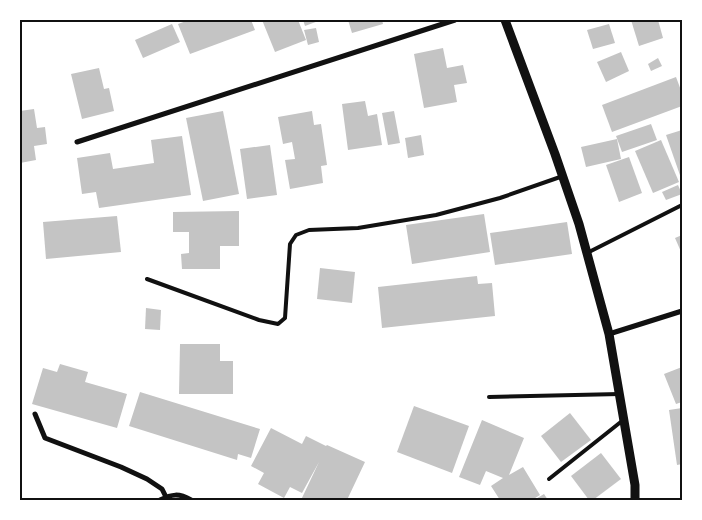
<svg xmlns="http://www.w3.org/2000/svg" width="702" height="520" font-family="Lato,sans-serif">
<rect width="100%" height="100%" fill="#fff"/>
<g fill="#c4c4c4">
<path d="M189,20H251L255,30L190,54L178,24Z"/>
<path d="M262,20H298L306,40L275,52Z"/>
<path d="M303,20H321L305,26Z"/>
<path d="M348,20H382L383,24L352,33Z"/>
<path d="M631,20H658L663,38L639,46Z"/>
<path d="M172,24L180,42L143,58L135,40Z"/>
<path d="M609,24L615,43L593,49L587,30Z"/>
<path d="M316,28L319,42L308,45L304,30Z"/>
<path d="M443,48L447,68L463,65L467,83L454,85L457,102L424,108L414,54Z"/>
<path d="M621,52L629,71L606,82L597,62Z"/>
<path d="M658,58L662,66L651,71L648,64Z"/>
<path d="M99,68L104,89L109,88L114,111L82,119L71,74Z"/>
<path d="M676,77L682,93V106L612,132L602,105Z"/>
<path d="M365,101L368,116L377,114L382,145L348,150L342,104Z"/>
<path d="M34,109L37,128L45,127L47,144L34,146L36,160L20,163V111Z"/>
<path d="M223,111L239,194L203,201L186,118Z"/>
<path d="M312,111L314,125L321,124L327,165L321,166L323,183L290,189L285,160L295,159L292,142L283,144L278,117Z"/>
<path d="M394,111L400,143L388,145L382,113Z"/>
<path d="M651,124L657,140L622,152L616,136Z"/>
<path d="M682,130V181L666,135Z"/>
<path d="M421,135L424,155L408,158L405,138Z"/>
<path d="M182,136L191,195L99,208L96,192L82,194L77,158L110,153L113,169L154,163L151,140Z"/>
<path d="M617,139L621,159L586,167L581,147Z"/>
<path d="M661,140L679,182L653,193L635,151Z"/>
<path d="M270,145L277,195L247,199L240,149Z"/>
<path d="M629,157L642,193L619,202L606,165Z"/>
<path d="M678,185L682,194L666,200L662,192Z"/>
<path d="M239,211V246H220V269H182L181,254L189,253V232H173V212Z"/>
<path d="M484,214L490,252L412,264L406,225Z"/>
<path d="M117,216L121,252L46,259L43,222Z"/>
<path d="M567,222L572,254L495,265L490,233Z"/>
<path d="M682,235V254L675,238Z"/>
<path d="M320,268L355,272L352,303L317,299Z"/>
<path d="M477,276L478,284L492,283L495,316L382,328L378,287Z"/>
<path d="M146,308L161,310L160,330L145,329Z"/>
<path d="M180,344H220V361H233V394H179Z"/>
<path d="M60,364L88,372L85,382L127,394L117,428L32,404L43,368L57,372Z"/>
<path d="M682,367V402L676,404L664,374Z"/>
<path d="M140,392L260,429L251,458L238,454L237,460L129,426Z"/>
<path d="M414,406L469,426L452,473L397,452Z"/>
<path d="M682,408V464L677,465L669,410Z"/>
<path d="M570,413L591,440L561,462L541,436Z"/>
<path d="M482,420L524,438L509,475L523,467L540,495L532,500H500L491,486L503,478L486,471L480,485L459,477Z"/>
<path d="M271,428L302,444L306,436L326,446L327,445L365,462L347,500H301L319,462L302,493L290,487L284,498L258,484L264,473L251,466Z"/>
<path d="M601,453L621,479L593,500H589L571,476Z"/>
<path d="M544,494L548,500H534Z"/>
</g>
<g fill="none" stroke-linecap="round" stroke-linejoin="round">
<g stroke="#111" stroke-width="4">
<path d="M587,253L682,205"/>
<path d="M147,279L259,320L278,324L285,318L290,244L296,235L309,230L358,228L436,215L500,198L563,176"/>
<path d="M489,397L620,394"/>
<path d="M549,479L622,421"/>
</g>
<g stroke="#111" stroke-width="5">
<path d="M77,142L455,20"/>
<path d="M609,334L682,311"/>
<path d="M35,414L45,438L121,467L147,479L162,489L166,497"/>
<path d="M160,500C172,494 179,493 191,500"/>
</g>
<path stroke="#111" stroke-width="9" d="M505,20L555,154L579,224L609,334L635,485V500"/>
</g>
<rect width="702" height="520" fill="none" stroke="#ffffff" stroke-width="42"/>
<rect x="21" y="21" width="660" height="478" fill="none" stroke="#111" stroke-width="2"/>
</svg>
